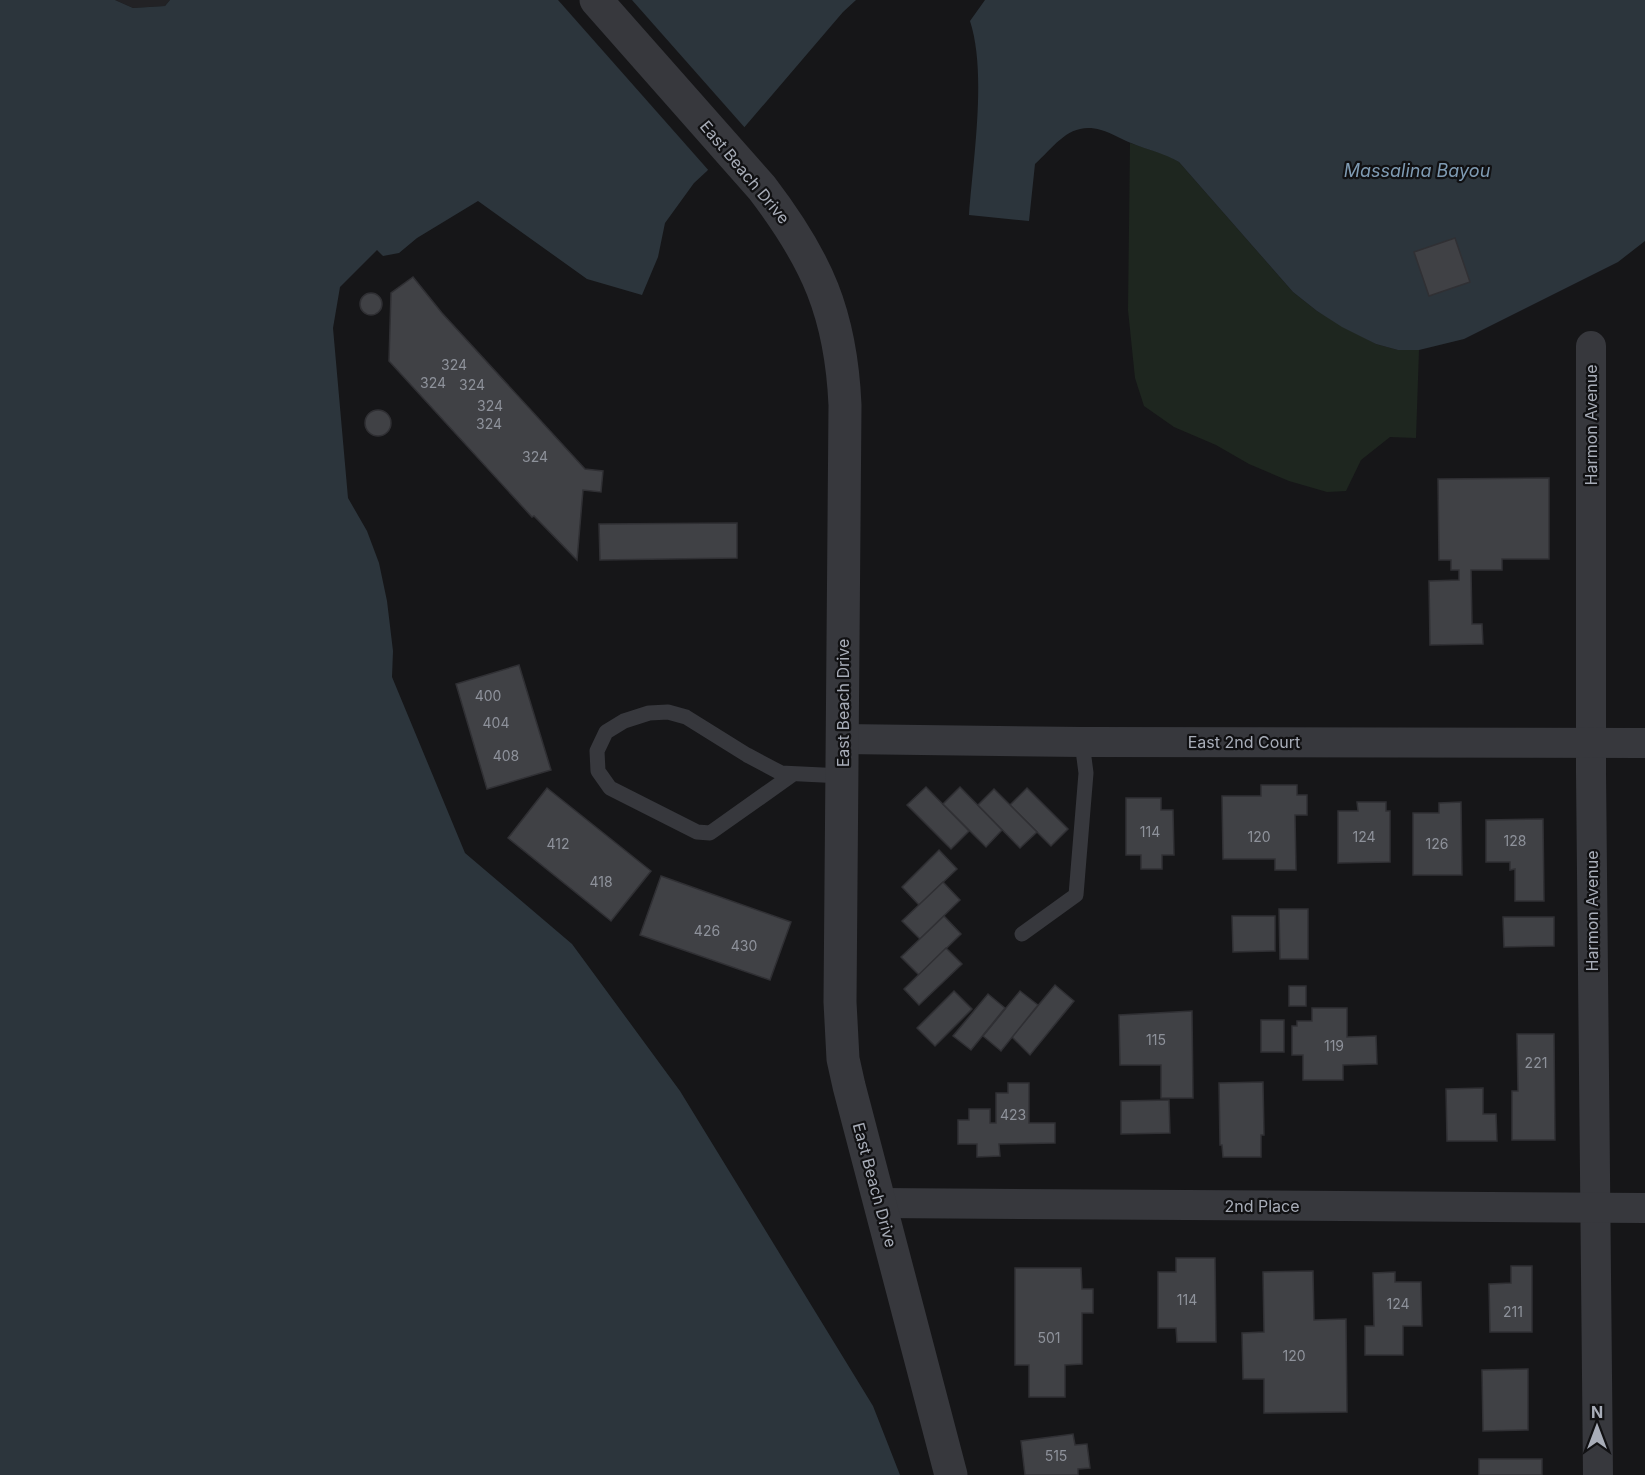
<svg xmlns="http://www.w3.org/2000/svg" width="1645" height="1475" font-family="Inter,sans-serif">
<rect width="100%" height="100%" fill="#161618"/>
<path fill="#222225" d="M115,0H170L165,6L133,8Z"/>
<path fill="#1e261f" d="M1130,143L1167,155L1179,162L1293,292L1317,311L1376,344L1398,350H1419L1416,438L1390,437L1361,460L1346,491L1327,492L1289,481L1249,464L1216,445L1174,427L1144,406L1135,378L1128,310Z"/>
<g fill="#2c353c">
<path d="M0,0H115L133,8L165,6L170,0H856L843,12L707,171L694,183L665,223L658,257L642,295L587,279L478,201L417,238L399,253L383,256L377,250L340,287L333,328L348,498L367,531L379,563L387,601L393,651L392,677L465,853L572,944L680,1091L873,1406L900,1475H0Z"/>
<path d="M985,0H1645V241L1618,262L1464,339L1419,350H1398L1376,344L1342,327L1317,311L1293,292L1179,162C1164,153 1148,150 1131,143C1121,139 1112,133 1101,130C1070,121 1056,145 1035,164L1029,221L969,215C973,159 987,73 970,21Z"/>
</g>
<path fill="#161618" d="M558,0H632L746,129L710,172Z"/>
<g fill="#404145" stroke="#303034" stroke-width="1.5">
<path d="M1455,238L1470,282L1429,296L1414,252Z"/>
<path d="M413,277L442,313L585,469L603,471L601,492L583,490L577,560L534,516L532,517L389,361L391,293Z"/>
<circle cx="371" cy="304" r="11"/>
<circle cx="378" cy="423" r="13"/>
<path d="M1549,478V559H1502V570H1471L1472,624H1482L1483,644L1430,645L1429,581L1459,580V570H1451V560H1439L1438,479Z"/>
<path d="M737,523V558L600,560L599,524Z"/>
<path d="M519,665L551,770L487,789L456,684Z"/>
<path d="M1261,785H1297V795H1307V815H1295L1296,870H1275V859H1223L1222,796H1261Z"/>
<path d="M926,787L969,831L951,849L907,805Z"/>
<path d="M960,787L1002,830L986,847L943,804Z"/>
<path d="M547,788L651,871L611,921L508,838Z"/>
<path d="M1027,788L1068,829L1051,846L1010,805Z"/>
<path d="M994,789L1037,832L1020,848L978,805Z"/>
<path d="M1126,798H1161V810H1173L1174,855H1162V869H1141V855H1126Z"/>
<path d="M1357,802H1386V811H1390V862L1338,863V811H1358Z"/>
<path d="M1461,802L1462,875H1413V813H1439V803Z"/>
<path d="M1543,819L1544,901H1515V869L1510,870V862H1486V820Z"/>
<path d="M939,850L957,869L919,905L902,887Z"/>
<path d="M661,876L791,922L770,980L640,935Z"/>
<path d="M943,882L960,900L920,939L902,921Z"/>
<path d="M1279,909H1308V959H1280Z"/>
<path d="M944,916L961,934L919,975L901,957Z"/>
<path d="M1232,916H1275V951L1233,952Z"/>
<path d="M1503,917H1554V946L1504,947Z"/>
<path d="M946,948L962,964L919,1005L904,989Z"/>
<path d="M1055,985L1074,1001L1030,1055L1012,1037Z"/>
<rect x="1289" y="986" width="17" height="20"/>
<path d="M954,991L972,1009L935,1046L917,1028Z"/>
<path d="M1020,991L1038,1005L1001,1051L983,1036Z"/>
<path d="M988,994L1005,1008L971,1050L953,1036Z"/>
<path d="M1312,1008H1347V1037L1376,1036L1377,1064L1343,1065V1080H1303V1055H1292V1026H1297V1021H1312Z"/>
<path d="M1192,1011L1193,1098H1161V1065H1120L1119,1015Z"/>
<rect x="1261" y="1020" width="23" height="32"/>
<path d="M1517,1034H1554L1555,1140H1512V1091H1518Z"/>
<path d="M1263,1082L1264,1135H1261V1157H1223L1222,1145H1220L1219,1083Z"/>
<path d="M1008,1083H1029V1123H1055V1143L999,1144L1000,1156L977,1157V1144H958V1120H969V1109H990V1123H996V1093H1008Z"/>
<path d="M1483,1088V1114H1496L1497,1141H1447L1446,1089Z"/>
<path d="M1169,1100L1170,1133L1121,1134V1101Z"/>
<path d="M1176,1258H1215L1216,1342H1177L1176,1328H1158V1272H1176Z"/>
<path d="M1511,1266H1532V1332H1490L1489,1284L1511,1283Z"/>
<path d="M1015,1268H1081L1082,1289H1093V1313H1082V1364L1065,1365V1397H1029V1365H1015Z"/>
<path d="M1313,1271L1314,1320L1346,1319L1347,1412L1264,1413V1379H1243L1242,1333L1264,1332L1263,1272Z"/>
<path d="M1395,1272V1282H1421L1422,1326H1403V1355H1365V1326H1374L1373,1273Z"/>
<path d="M1528,1369V1430L1483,1431L1482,1370Z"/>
<path d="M1073,1434L1075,1445L1087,1444L1090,1468L1078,1469V1475H1025L1021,1441Z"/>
<rect x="1479" y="1459" width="63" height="16"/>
</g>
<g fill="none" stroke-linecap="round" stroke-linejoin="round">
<g stroke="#37383d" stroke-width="15">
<path d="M792,775L710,833L697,832L610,788L598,771L597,751L606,732L624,721L649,713L668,712L686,717L747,755L781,773L843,776"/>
<path d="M1022,934L1076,895L1086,773L1082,742"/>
</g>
<g stroke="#37383d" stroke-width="30">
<path d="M1591,346V773L1598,1475"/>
<path d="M843,739L1082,742L1645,743"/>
<path d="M880,1203L1645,1208"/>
</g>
<path stroke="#37383d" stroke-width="33" d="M596,0L762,188C817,260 841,314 845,405L840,1002L843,1059L849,1086L951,1475"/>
</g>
<g text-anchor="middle" stroke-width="4.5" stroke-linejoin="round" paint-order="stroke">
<g font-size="14" fill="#8e929b">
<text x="454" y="370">324</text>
<text x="433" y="388">324</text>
<text x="472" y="390">324</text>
<text x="490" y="411">324</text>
<text x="489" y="429">324</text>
<text x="535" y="462">324</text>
<text x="488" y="701">400</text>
<text x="496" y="728">404</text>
<text x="506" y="761">408</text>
<text x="1150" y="837">114</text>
<text x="1259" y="842">120</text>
<text x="1364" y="842">124</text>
<text x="1515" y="846">128</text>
<text x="558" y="849">412</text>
<text x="1437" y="849">126</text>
<text x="601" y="887">418</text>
<text x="707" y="936">426</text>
<text x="744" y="951">430</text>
<text x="1156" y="1045">115</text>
<text x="1334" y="1051">119</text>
<text x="1536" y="1068">221</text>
<text x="1013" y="1120">423</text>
<text x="1187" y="1305">114</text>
<text x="1398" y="1309">124</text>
<text x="1513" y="1317">211</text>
<text x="1049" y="1343">501</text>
<text x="1294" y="1361">120</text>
<text x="1056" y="1461">515</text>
</g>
<g font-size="16" fill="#a8adb8" stroke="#111113">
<text transform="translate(745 172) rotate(50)" y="6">East Beach Drive</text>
<text transform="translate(1591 425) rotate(-90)" y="6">Harmon Avenue</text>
<text transform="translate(843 703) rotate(-90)" y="6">East Beach Drive</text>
<text x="1244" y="748">East 2nd Court</text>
<text transform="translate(1592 911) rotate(-90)" y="6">Harmon Avenue</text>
<text transform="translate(875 1185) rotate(75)" y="6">East Beach Drive</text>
<text x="1262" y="1212">2nd Place</text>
</g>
<g font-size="18" font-style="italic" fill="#7f9bb3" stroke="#111113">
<text x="1417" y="177">Massalina Bayou</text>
</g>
</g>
<g transform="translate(1597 1427)" stroke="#111113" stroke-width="4.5" paint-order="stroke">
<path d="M0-4.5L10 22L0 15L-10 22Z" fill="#a8adb8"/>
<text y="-9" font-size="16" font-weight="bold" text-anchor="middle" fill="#a8adb8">N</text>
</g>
</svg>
